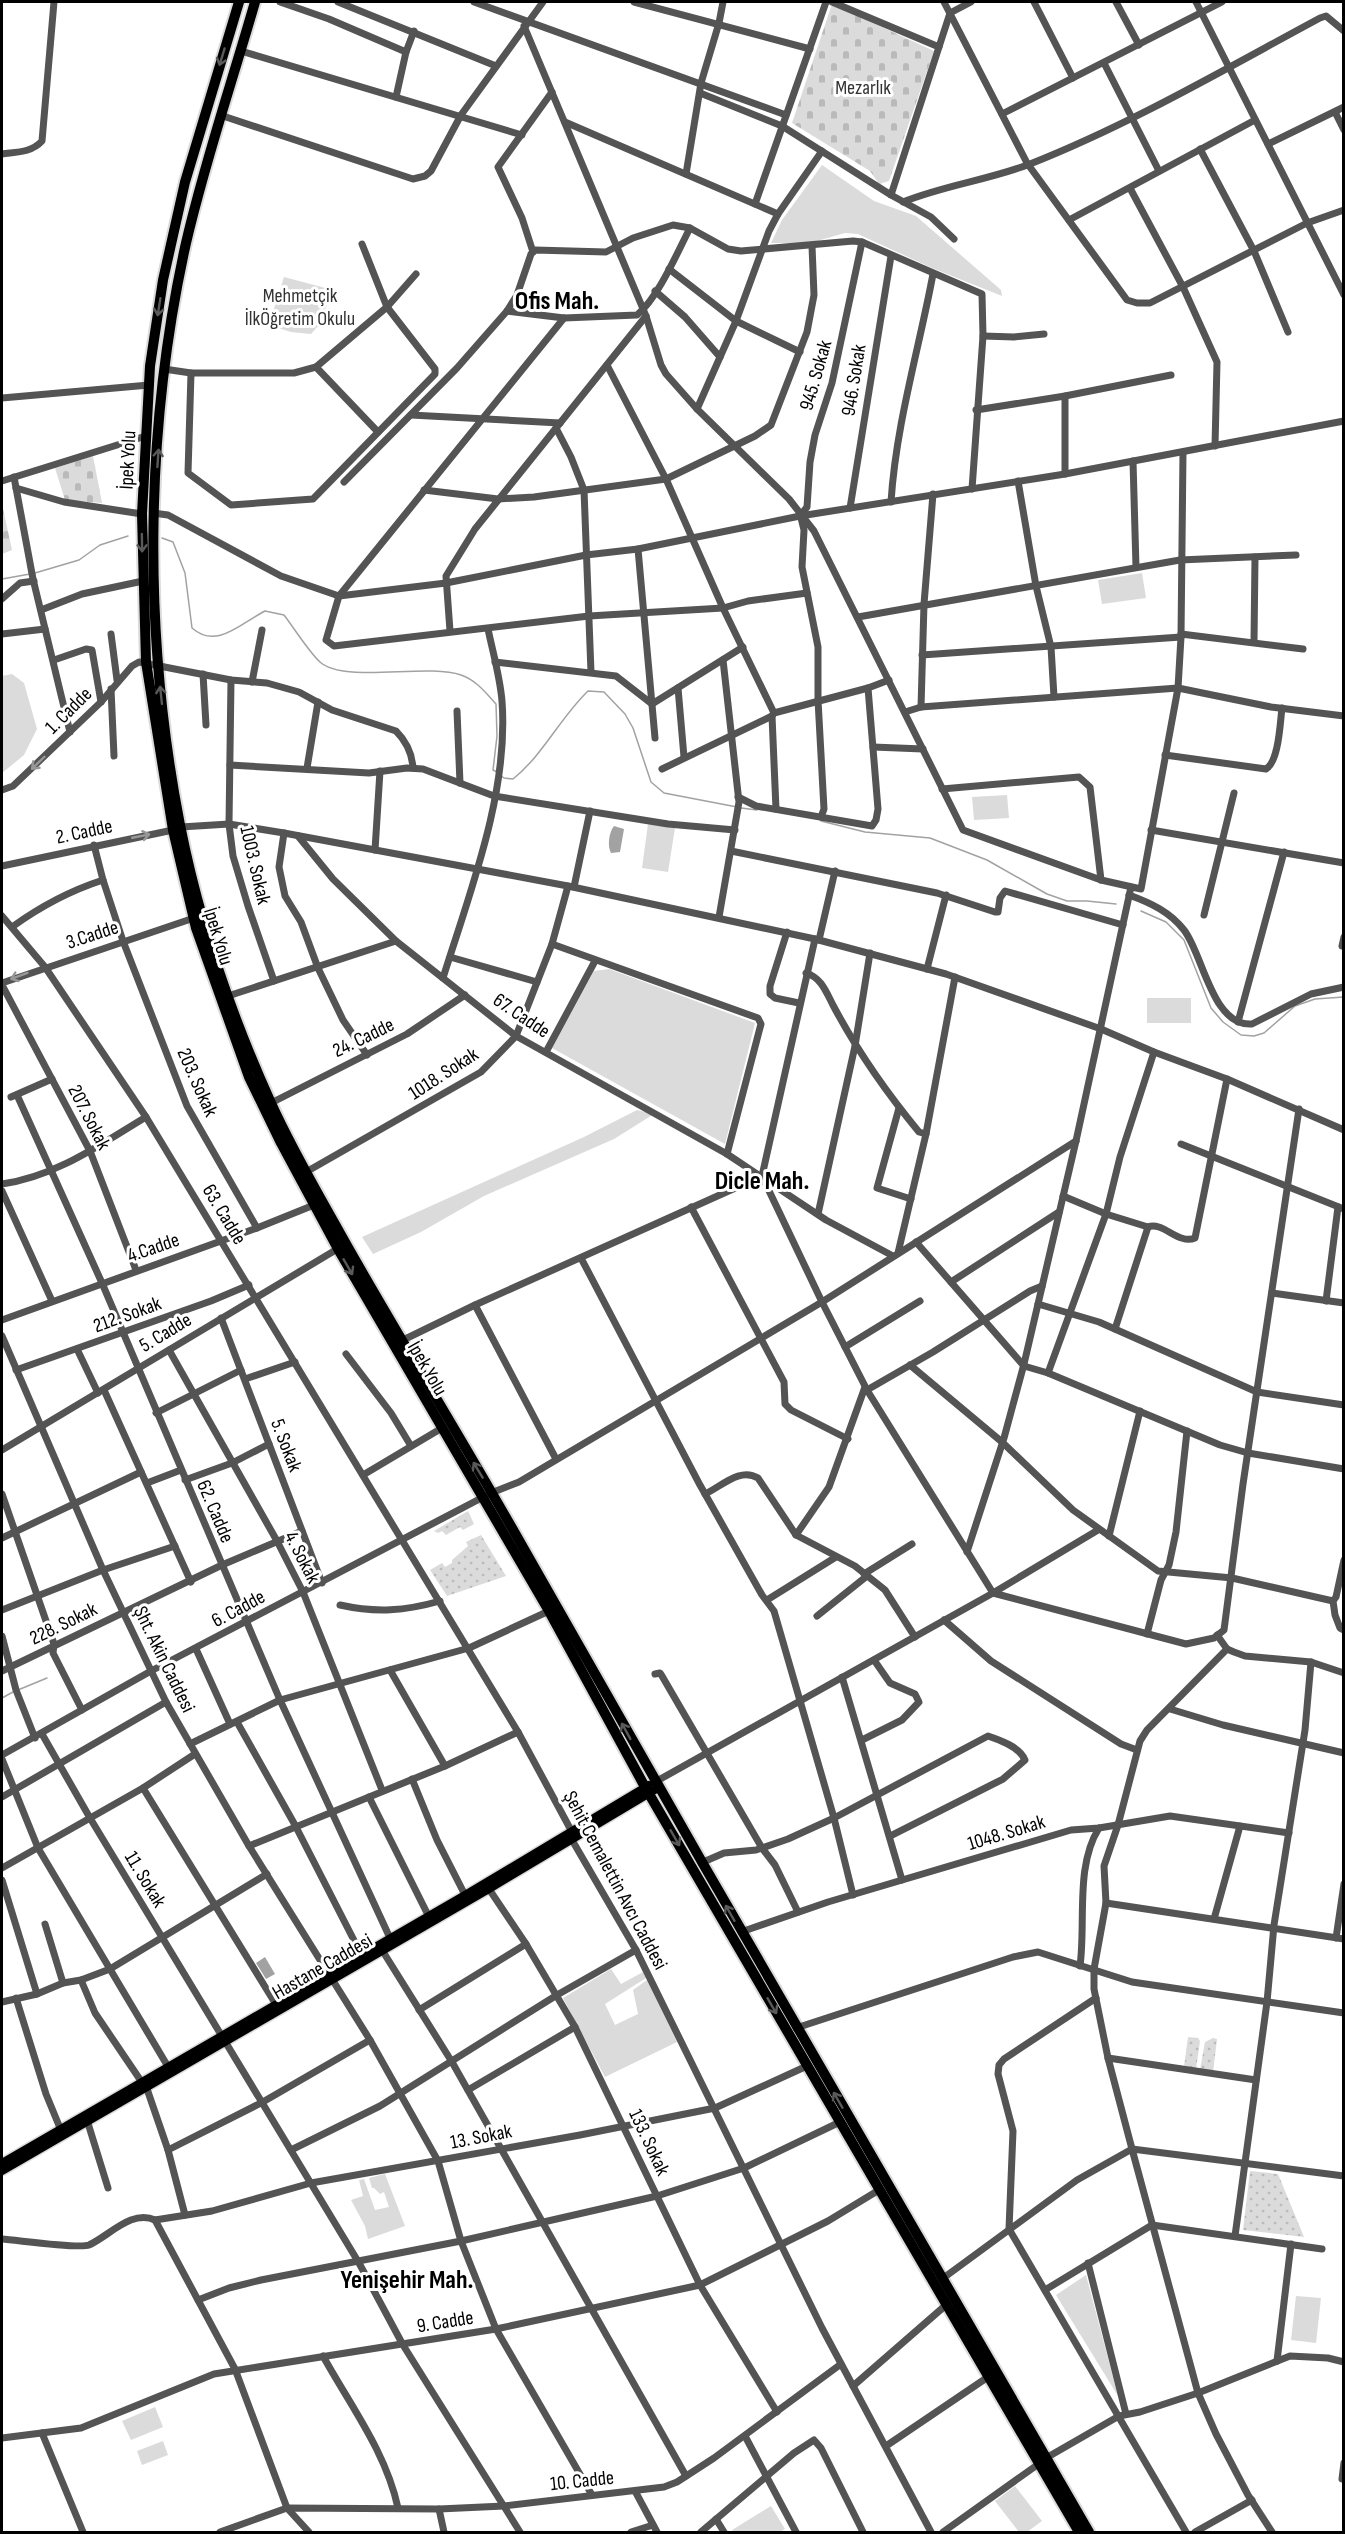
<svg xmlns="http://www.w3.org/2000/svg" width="1345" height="2534" font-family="'Sofia Sans Condensed',sans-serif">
<defs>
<pattern id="grass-dots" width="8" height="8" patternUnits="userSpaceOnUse" patternTransform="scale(1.5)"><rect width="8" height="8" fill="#dbdbdb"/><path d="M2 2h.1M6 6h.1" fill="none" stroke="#bababa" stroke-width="1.8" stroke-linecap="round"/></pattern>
<pattern id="cemetery-stones" width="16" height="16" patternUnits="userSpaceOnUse" patternTransform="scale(1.5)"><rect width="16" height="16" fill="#dbdbdb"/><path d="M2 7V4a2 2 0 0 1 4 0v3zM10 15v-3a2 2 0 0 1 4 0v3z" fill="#bababa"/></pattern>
</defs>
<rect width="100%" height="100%" fill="#fff"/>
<g fill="url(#grass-dots)">
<path d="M468,1511L474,1524L463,1530L460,1527L446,1535L442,1531L438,1533L434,1531Z"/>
<path d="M481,1535L506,1576L447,1596L430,1570L442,1563L445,1567L452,1563V1560L468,1546L466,1542Z"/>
<path d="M1188,2037L1198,2038L1200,2041L1196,2069L1184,2067Z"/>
<path d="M1213,2038L1217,2039L1213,2072L1200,2070L1205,2042Z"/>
<path d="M1250,2171L1278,2174L1304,2237L1243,2230Z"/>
</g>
<g fill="url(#cemetery-stones)">
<path d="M832,4L934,51L889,181L879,184L870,171L792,123Z"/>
<path d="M93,456L102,503L65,500L55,468Z"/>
<path d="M2,504L12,550L2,554Z"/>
</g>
<g fill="#dbdbdb">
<path d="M822,165L874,201L916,216L1001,290L1002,296L932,268L858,234L845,233L810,243H771L782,220Z"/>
<path d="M284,277L333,290L319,325L311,334L291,332L269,325Z"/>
<path d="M1142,573L1146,598L1102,604L1098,580Z"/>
<path d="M12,674L24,683L37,729L24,755L2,773V676Z"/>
<path d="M1007,795L1009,818L974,820L972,797Z"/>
<path d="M648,824L675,828L668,872L642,868Z"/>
<path d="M609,969L755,1023L725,1144L552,1048L594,971Z"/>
<rect x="1147" y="998" width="44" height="25"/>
<path d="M637,1110L654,1114L614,1139L484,1196L421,1232L373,1254L362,1237L584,1137Z"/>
<path d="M611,1969L621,1984L643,1972L646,1978L605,2004L615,2025L638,2014L633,1990L647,1980L677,2042L605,2077L563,1998Z"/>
<path d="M385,2174L405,2226L368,2239L365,2226L351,2200L363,2196L359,2180L364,2179L375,2210L389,2207L384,2192L380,2194L374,2188H372L369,2178Z"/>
<path d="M1086,2275L1118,2396L1056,2295Z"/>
<path d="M1296,2296L1321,2298L1316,2343L1291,2340Z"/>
<path d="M155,2407L163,2427L131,2440L122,2421Z"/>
<path d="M163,2441L168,2455L142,2465L137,2451Z"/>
<path d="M1015,2486L1042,2521L1027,2532H1019L995,2501Z"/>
<path d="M771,2506L785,2529L780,2532H734L732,2530Z"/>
</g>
<g fill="#a2a2a2">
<path d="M614,826L624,829L620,852L611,853C607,846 609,832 614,826Z"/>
<path d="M265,1957L275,1974L266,1979L256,1963Z"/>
</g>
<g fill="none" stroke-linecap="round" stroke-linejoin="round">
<g stroke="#a2a2a2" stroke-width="1.5">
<path d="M162,538L173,542L185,573L192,628C217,650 241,623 265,611L284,615C294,628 309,652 320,662C345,684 426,663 461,675C476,680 486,693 496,704L497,736L493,770L497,772"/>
<path d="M35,573L79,560L100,545L128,536"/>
<path d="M2,579L30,574"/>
<path d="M500,775L504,778L513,779C543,755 560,718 588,691L604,692L625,714L633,728L651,782L664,793L737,807"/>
<path d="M741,808L757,810"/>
<path d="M821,821L865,832L930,838L987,860L1047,894L1067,901H1087L1116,904"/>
<path d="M1141,911L1166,922L1184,940L1211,1008L1223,1022L1241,1035L1254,1036L1264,1033L1295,1006L1315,999L1344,997"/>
<path d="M18,1690L47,1678"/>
<path d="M2,1698L13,1692"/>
</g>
<defs>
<g id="major">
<path d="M2,2163L465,1895L649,1785"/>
<path d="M2,2171L489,1889L658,1788"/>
</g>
<g id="highway">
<path d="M239,2L185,182L163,280L150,366L142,514L146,662L173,830L196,928L249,1077L281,1143L338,1249L549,1611L645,1787L1079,2532"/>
<path d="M255,2C232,82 205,161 186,243C144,432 143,635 180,825C199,921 231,1015 271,1103C294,1154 323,1202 350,1251C403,1344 459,1435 512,1528C702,1864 895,2199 1089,2532"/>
</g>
</defs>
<use href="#major" stroke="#dbdbdb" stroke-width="11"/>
<use href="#highway" stroke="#dbdbdb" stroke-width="14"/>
<g stroke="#545454" stroke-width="7">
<path d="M280,2L329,19L406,52"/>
<path d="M338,2L496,66"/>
<path d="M474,2L786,115"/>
<path d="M634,2L810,49"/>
<path d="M832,2L939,47"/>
<path d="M944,2L1027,163L1127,300L1137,303H1150L1307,223L1344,210"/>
<path d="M1034,2L1073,78"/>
<path d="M1116,2L1139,45"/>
<path d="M1196,2L1344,295"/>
<path d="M524,26L646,316L661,365L666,374L697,409L789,499L814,531L963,830L1101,880L1141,889L1178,688L1181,637L1183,452"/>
<path d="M241,51L522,135"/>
<path d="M1104,63L1159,171"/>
<path d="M700,93L782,126L891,195L931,217L954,239"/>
<path d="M396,97L406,52L414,31"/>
<path d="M1335,112L1344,130"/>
<path d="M1002,114L1222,2"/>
<path d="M220,115L413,179L425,176L431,171L461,115L543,2"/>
<path d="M565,122L778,214"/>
<path d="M1268,144L1344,107"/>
<path d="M1200,149L1254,251L1288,332"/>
<path d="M2,154C16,152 31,153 42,141L54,2"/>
<path d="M686,174L701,83L719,23L723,2"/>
<path d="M1131,190L1183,287L1217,362L1215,446"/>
<path d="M891,195L950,13L971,2"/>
<path d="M903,202C945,185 989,180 1030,164C1131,124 1225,69 1320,18L1326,16L1344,31"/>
<path d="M755,204L826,2"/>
<path d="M1069,220L1255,120"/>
<path d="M533,252L522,218L498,167L552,92"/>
<path d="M669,269L736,321L800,352"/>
<path d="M655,291L685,317L720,357"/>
<path d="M507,311L564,318L637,315C658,298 677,253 690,228"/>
<path d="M564,318L339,596L326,640L334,646L589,616L723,608L748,601L807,593"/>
<path d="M983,336L1014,337L1044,334"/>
<path d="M607,365L666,479L723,608L774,713"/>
<path d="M316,367L378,432"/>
<path d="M164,369L191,373H294L316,367L387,307L416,274"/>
<path d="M191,373L188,473L231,505L313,499L435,374V369L387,307L362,244"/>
<path d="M2,398L149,385"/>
<path d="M697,409L736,321L769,231L778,214L822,151"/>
<path d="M976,410L1065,396L1171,375"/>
<path d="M411,415L560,423"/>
<path d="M556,428L571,457L584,490L591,672"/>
<path d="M1133,461L1136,567"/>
<path d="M1065,474V396"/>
<path d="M14,477L33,579L70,732"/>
<path d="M2,481L146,436"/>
<path d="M1018,481L1036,586L1051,647L1054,697"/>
<path d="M344,482L457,368L507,311L517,295L531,254L535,250L606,252L633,238L673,225L690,228L728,249L741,251L853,241L862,242L982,294L983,336L972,489"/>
<path d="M16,488L64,502L142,514"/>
<path d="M424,490L498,499L534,497L666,479L755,436L771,425L807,332L814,295L812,246"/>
<path d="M891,502C896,424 919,349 933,274"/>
<path d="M850,508L891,256"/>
<path d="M153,513L168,515L281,576L339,596L446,583L586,555L638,549L800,516L1065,474L1344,421"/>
<path d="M800,516L807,507L810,462L815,435L832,383L862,242"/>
<path d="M801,518L804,530L802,567L818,647V700L824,809L821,817"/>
<path d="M638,549L655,738"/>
<path d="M2,599L20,583L34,581"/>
<path d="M41,610L82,594L143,581"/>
<path d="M858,617L1180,560L1296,555"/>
<path d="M450,631L446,576L475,529L646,316"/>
<path d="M2,634L45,629"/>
<path d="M111,634L117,680"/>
<path d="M1181,634L1303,649"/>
<path d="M1254,642L1255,557"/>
<path d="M922,655L1181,637"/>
<path d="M54,660L86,649L92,650L101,702"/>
<path d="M495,662L616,676L652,704L743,647"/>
<path d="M203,674L206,725"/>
<path d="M231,680L229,824L233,856L248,906L274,981"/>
<path d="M252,682L262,630"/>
<path d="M678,688L684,757"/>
<path d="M111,689L114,756"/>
<path d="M921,707L924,604L933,494"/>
<path d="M457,711L460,783"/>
<path d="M905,712L921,707L1178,688L1271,707L1344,716"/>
<path d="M772,716L776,809"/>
<path d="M873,747L923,749"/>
<path d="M1165,755L1266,769C1279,761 1280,723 1282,708"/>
<path d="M230,765L369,773L407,768L423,769L494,796L668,824L735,830"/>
<path d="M307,768L318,702"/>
<path d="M662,769L772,716L774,713L868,688L889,680"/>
<path d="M942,789L1079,777L1090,787L1101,880"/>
<path d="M2,790L13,786L101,702L132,666L139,662L231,680L267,683L299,692L332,710L396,731C407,742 412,753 413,768"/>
<path d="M738,797L756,806L872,826L876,820L878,809L868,688"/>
<path d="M181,827L229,824L284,833L568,886L815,939L946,974L1101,1029L1154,1052L1227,1079L1344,1130"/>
<path d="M1151,830L1344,863"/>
<path d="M284,833L279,867L285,896L301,922L318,968L343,1020L367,1055"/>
<path d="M298,836L333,879L396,941L516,1036L727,1154L826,1220L893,1256"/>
<path d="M94,845L103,880L123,941L187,1106L257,1228"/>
<path d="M375,850L380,771"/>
<path d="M731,851L937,893L995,912H998L1000,898L1005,891L1123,925"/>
<path d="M2,866L173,830"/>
<path d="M574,887L590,811"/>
<path d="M1129,895C1151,903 1170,912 1184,930C1203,954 1212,1027 1252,1024L1311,994L1344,987"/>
<path d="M1204,915L1234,793"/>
<path d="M2,916L45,967L146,1117L518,1732L572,1832V1840L636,1950L822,2328L931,2532"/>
<path d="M719,917L739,802L723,660"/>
<path d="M12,927C41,906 69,891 103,880"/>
<path d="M787,932L770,986V994L775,998L799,1003"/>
<path d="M815,939L762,1176L822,1302L867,1390L993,1593L1186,1644L1214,1638L1224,1630L1243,1484L1299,1109"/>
<path d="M819,940L835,871"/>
<path d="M552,944L758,1018L761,1024L727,1154"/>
<path d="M1342,946L1344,937"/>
<path d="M450,957L537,982"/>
<path d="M927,969L946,895"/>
<path d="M806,973C822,978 826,992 834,1007C858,1052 886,1092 919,1132L926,1134"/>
<path d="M443,978C470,892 509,792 502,701C500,677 493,653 488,629"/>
<path d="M2,983L194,918"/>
<path d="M2,985L90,1151L136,1270"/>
<path d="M228,996L396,941"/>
<path d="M1238,1022L1284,852"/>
<path d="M546,1052L595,961"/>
<path d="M17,1095L102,1283L280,1700L390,1938"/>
<path d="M11,1097L52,1079"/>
<path d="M271,1103L407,1034L465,995"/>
<path d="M899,1108L877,1188L911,1199"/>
<path d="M1181,1144L1344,1209"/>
<path d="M306,1172L481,1072L516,1036L552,944L568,886"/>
<path d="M2,1184C55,1177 101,1144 146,1117"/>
<path d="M2,1191L52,1301"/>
<path d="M1063,1196L1106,1214L1148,1227"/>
<path d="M691,1207L784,1382L785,1404L791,1410L848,1439"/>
<path d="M818,1214L855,1046L870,953"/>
<path d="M916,1242L1024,1366L1048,1373L1220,1445L1248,1453L1344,1469"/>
<path d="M898,1253L926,1134L955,977"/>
<path d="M581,1258L700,1485L762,1595L774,1611L834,1818L853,1895"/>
<path d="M951,1282L1059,1212"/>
<path d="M1272,1293L1344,1303"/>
<path d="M1326,1301L1338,1207"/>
<path d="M1038,1304L1099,1322L1257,1392L1344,1405"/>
<path d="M475,1305L556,1459"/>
<path d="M221,1318L322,1583"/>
<path d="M2,1320L257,1228L314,1205"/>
<path d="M1115,1329L1148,1227C1163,1221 1178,1245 1195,1238L1227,1079"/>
<path d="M2,1336L103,1570L166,1702L249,1846L370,2040L438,2161L461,2241L496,2329L592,2495"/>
<path d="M401,1341L475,1305L762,1176"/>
<path d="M845,1347L920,1301"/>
<path d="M77,1349L98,1393"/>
<path d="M169,1350L277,1541L303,1592L382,1790"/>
<path d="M346,1354L391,1413L411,1446"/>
<path d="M910,1365L1002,1442L1073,1510L1158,1571L1232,1578L1333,1601"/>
<path d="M16,1370L211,1301L249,1285"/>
<path d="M1048,1373L1106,1214L1120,1157L1154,1052"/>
<path d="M245,1379L295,1362"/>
<path d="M104,1390L191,1582"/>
<path d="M867,1390L933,1352L1030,1291L1042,1286"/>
<path d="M156,1413L241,1370"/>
<path d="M2,1450L339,1248"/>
<path d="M363,1475L442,1428"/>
<path d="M185,1480L232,1463L269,1444"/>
<path d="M147,1483L181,1470"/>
<path d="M2,1494L54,1644L53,1653L82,1710"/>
<path d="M705,1494C722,1486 740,1467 758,1478L796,1535L855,1566L885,1590L915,1637"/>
<path d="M796,1535L829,1487L865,1387"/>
<path d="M1109,1536L1140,1411"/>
<path d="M2,1538L141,1472"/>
<path d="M967,1552L1004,1438L1024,1364L1076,1141L1131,887"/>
<path d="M1344,1560L1336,1597L1333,1601L1335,1615L1340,1628L1344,1630"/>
<path d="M864,1574L912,1544"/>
<path d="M767,1600L836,1557"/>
<path d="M340,1605C376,1613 405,1611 440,1601"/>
<path d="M2,1610L103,1570L175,1546"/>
<path d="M817,1616L867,1576"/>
<path d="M944,1620L991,1661L1121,1744L1137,1750"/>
<path d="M1147,1634L1161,1580L1169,1565L1176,1532L1187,1431"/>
<path d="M1217,1635L1227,1649L1234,1652L1245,1656L1311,1662L1344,1673"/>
<path d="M2,1636L16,1690L35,1738"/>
<path d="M196,1649L230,1724"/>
<path d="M1227,1649L1147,1730L1140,1741L1118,1825L1104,1866L1106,1903L1094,1969V1989L1108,2058L1132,2149L1198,2393L1216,2434L1248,2495L1272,2532"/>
<path d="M390,1670L445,1766"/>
<path d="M2,1671L222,1565L302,1531"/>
<path d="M655,1674L660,1673L662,1676L762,1848L775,1865L798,1912"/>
<path d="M842,1677L902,1880"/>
<path d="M1170,1709L1223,1725L1344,1753"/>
<path d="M237,1722L295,1825L361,1954"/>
<path d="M42,1734L90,1818L359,2263L403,2345L520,2532"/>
<path d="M862,1740L902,1720L919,1702L915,1694L890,1683L874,1660"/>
<path d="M190,1744L280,1700L469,1648L549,1611"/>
<path d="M2,1755L151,1671L491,1493L519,1482L822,1302L1076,1141"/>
<path d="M2,1759L38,1848L167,2065"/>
<path d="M412,1779L437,1840L465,1895"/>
<path d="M655,1782L993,1593L1098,1530"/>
<path d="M143,1788L275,2003"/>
<path d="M2,1797L166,1702"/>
<path d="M369,1797L428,1915"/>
<path d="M249,1846L445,1766L518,1732"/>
<path d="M701,1863L724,1853L756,1850L788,1839L834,1818L988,1736C1000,1740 1020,1747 1025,1760L1003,1779L890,1836"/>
<path d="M2,1868L143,1788L195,1754"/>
<path d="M2,1880L37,1994"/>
<path d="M489,1889L526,1944L575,2027L700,2285L777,2412"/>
<path d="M1106,1903L1344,1939"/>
<path d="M1214,1919L1240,1826"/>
<path d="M45,1924L63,1983"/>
<path d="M741,1932L828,1902L1071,1830L1099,1828L1170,1816L1289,1833"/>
<path d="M1336,1938L1344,1884"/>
<path d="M382,1950L452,2062L686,2476"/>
<path d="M1080,1966C1086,1922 1075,1866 1099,1828"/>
<path d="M81,1980L95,2013L141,2081"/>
<path d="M16,1998L46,2094L60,2128"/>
<path d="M1096,1998L1004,2059L999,2065L998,2074L1013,2131L1009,2229L1186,2532"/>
<path d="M2,2002L37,1994L63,1983L81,1980L110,1969L267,1874"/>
<path d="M419,2010L526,1944"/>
<path d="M796,2028L1013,1957L1038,1952L1132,1982L1344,2013"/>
<path d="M1108,2058L1256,2080"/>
<path d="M146,2086L168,2150L185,2215"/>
<path d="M468,2090L575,2027"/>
<path d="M87,2120L108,2188"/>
<path d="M168,2150L261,2103L370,2040"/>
<path d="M291,2150L380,2106L557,1995L636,1950"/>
<path d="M155,2220L212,2211L311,2183L580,2135L715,2108L807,2066"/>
<path d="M1235,2236L1267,2002L1274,1925L1305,1730L1311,1662"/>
<path d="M2,2239C17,2240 78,2249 89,2245C109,2236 132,2209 155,2220L235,2369L287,2508L309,2532"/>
<path d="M1088,2263L1126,2414"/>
<path d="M942,2279L1077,2180L1132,2149L1344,2176"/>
<path d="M1045,2290L1152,2225L1322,2249"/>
<path d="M198,2300L229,2288L261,2280L461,2241L657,2196L744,2168L840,2122"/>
<path d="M323,2356C350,2405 386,2452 398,2508"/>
<path d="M1277,2361L1291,2244"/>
<path d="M853,2386L946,2305"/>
<path d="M42,2433L83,2532"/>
<path d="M745,2436L796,2532"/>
<path d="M2,2438L81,2428L214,2374L496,2329L700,2285L828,2221L879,2190"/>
<path d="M886,2446L988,2377"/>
<path d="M1046,2458L1119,2416L1140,2412L1198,2393L1290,2356L1328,2358L1344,2362"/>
<path d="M1342,2479L1344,2463"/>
<path d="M635,2491L657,2532"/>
<path d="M439,2509L444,2532"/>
<path d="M716,2519L724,2532"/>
<path d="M220,2532L287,2508L439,2509L504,2506L664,2487L677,2482L714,2458L841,2364"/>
<path d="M631,2532L653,2525"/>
<path d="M701,2532L794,2453L814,2440L821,2448L863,2532"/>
<path d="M943,2532L1040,2463"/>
<path d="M1195,2532L1252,2500"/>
</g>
<use href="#major" stroke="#000" stroke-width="8"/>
<use href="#highway" stroke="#000" stroke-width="10"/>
</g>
<defs><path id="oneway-shaft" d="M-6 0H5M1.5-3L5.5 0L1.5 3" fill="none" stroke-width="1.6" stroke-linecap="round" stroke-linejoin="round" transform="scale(1.5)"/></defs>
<g stroke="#595959">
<use href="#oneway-shaft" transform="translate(222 57) rotate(107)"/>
<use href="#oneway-shaft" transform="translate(159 307) rotate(99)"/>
<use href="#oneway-shaft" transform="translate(158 458) rotate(-86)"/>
<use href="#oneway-shaft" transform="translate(142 543) rotate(89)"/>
<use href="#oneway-shaft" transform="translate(161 695) rotate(-96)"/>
<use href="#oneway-shaft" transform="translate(348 1267) rotate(60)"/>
<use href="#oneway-shaft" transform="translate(478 1470) rotate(-121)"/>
<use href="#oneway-shaft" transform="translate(626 1731) rotate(-119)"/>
<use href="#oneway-shaft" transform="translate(675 1838) rotate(60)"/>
<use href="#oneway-shaft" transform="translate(730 1913) rotate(-120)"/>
<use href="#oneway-shaft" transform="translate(772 2006) rotate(60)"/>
<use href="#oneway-shaft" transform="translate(838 2100) rotate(-120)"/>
</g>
<g stroke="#989898">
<use href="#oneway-shaft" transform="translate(38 763) rotate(136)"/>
<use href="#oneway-shaft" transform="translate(141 836) rotate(-11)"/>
<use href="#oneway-shaft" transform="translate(19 976) rotate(160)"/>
</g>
<g text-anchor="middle" stroke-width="6" stroke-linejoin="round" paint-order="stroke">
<g font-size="20" fill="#323232" stroke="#fff">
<text x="863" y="94">Mezarlık</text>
<text x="300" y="302">Mehmetçik<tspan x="300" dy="23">İlkÖğretim Okulu</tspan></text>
</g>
<g font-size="20" fill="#000" stroke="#fff">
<text transform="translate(815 375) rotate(-74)" y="7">945. Sokak</text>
<text transform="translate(853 380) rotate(-81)" y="7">946. Sokak</text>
<text transform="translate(127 460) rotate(-87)" y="7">İpek Yolu</text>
<text transform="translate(68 710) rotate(-45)" y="7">1. Cadde</text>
<text transform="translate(84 831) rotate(-12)" y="7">2. Cadde</text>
<text transform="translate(256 865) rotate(77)" y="7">1003. Sokak</text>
<text transform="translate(92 934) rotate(-18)" y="7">3.Cadde</text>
<text transform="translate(219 936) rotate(73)" y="7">İpek Yolu</text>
<text transform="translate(522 1015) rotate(34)" y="7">67. Cadde</text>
<text transform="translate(363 1037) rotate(-26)" y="7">24. Cadde</text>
<text transform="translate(443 1073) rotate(-33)" y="7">1018. Sokak</text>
<text transform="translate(198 1082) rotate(66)" y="7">203. Sokak</text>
<text transform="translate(90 1117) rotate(63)" y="7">207. Sokak</text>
<text transform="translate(225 1214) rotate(59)" y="7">63. Cadde</text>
<text transform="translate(153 1247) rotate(-19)" y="7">4.Cadde</text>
<text transform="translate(127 1314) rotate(-20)" y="7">212. Sokak</text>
<text transform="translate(165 1332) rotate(-31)" y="7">5. Cadde</text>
<text transform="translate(428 1368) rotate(60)" y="7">İpek Yolu</text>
<text transform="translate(287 1445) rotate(69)" y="7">5. Sokak</text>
<text transform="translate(216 1511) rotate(67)" y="7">62. Cadde</text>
<text transform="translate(303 1557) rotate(63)" y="7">4. Sokak</text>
<text transform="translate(238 1608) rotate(-28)" y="7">6. Cadde</text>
<text transform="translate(63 1623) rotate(-26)" y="7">228. Sokak</text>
<text transform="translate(165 1659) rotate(64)" y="7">Şht. Akin Caddesi</text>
<text transform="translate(1006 1832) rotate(-17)" y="7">1048. Sokak</text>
<text transform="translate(146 1879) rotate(59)" y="7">11. Sokak</text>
<text transform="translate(616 1880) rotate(62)" y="7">Şehit Cemalettin Avcı Caddesi</text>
<text transform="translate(322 1966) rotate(-30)" y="7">Hastane Caddesi</text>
<text transform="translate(481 2136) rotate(-11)" y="7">13. Sokak</text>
<text transform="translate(650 2142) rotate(65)" y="7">133. Sokak</text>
<text transform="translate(445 2321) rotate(-9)" y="7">9. Cadde</text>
<text transform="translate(582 2480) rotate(-6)" y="7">10. Cadde</text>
</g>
<g font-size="26" font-weight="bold" fill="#000" stroke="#fff">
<text x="557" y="309">Ofis Mah.</text>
<text x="762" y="1189">Dicle Mah.</text>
<text x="407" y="2288">Yenişehir Mah.</text>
</g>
</g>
<rect width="1345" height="2534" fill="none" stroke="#000000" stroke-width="6"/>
</svg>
